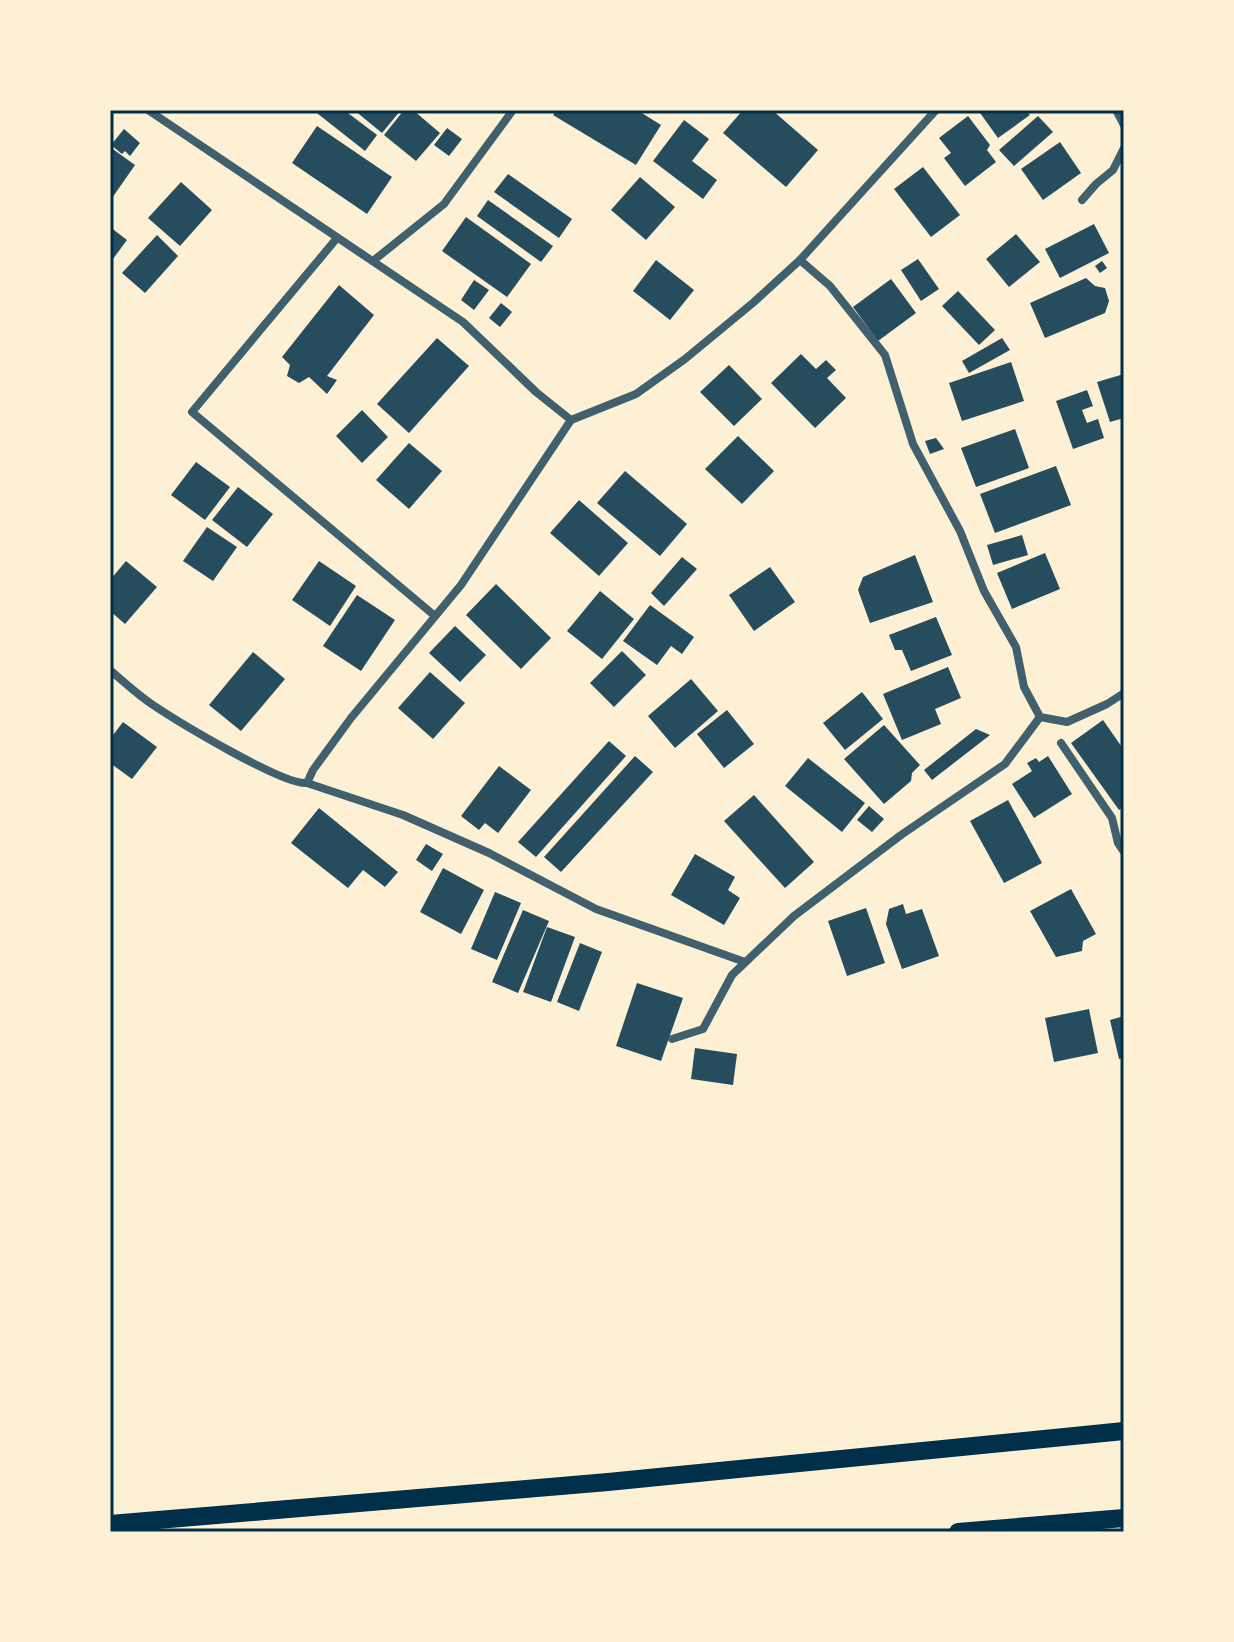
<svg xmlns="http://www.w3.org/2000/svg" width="1234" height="1642" font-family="'PT Serif',serif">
<rect width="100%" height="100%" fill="#fdf0d5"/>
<g fill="#264d5e">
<path d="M313,110H344L377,135L365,151Z"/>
<path d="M354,110H401L382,133Z"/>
<path d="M404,110H413L440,133L416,161L384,135Z"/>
<path d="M556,110H637L661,125L636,165L553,115Z"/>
<path d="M743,110H772L818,150L786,187L723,133Z"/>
<path d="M978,110H1026L1030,115L998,138Z"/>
<path d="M968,116L990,145L987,150L996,162L965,186L944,158L951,153L939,138Z"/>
<path d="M1038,116L1053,132L1014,166L999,150Z"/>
<path d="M684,120L709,139L692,161L717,180L703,199L653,161Z"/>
<path d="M317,126L392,177L367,214L292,163Z"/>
<path d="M447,128L462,139L449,156L434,145Z"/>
<path d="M124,129L140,143L130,156L125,151L122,154L111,145Z"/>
<path d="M1060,142L1081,173L1043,200L1021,169Z"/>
<path d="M110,147L135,165L110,201Z"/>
<path d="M923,167L960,215L931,237L894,189Z"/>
<path d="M508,174L572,219L559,238L494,192Z"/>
<path d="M640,177L675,207L646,240L611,210Z"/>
<path d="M181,182L212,210L180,246L148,218Z"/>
<path d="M488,200L553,246L541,262L477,216Z"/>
<path d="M466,217L531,264L507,297L442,251Z"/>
<path d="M1094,224L1109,253L1060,278L1045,249Z"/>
<path d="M110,227L127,240L110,263Z"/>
<path d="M1016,234L1040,262L1009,287L986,259Z"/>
<path d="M157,235L178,256L145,293L122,273Z"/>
<path d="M918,259L939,289L921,301L901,270Z"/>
<path d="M656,260L694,290L670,320L633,291Z"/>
<path d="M1102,261L1107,268L1100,273L1095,266Z"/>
<path d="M1086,278L1095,286L1105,288L1109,301L1105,313L1045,338L1030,303Z"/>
<path d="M891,279L916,313L878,341L853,307Z"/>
<path d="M474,280L489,290L474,310L461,300Z"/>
<path d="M339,285L374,315L327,376L337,380L327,394L309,377L299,383L287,376L290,365L282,357Z"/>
<path d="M958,291L995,330L979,345L942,306Z"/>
<path d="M501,303L512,312L500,327L489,318Z"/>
<path d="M437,338L469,366L409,433L377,404Z"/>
<path d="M1002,338L1010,350L969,373L962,361Z"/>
<path d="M801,354L816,369L826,360L836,370L827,378L846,398L815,428L771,383Z"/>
<path d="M1011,362L1024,401L962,421L949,383Z"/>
<path d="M729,365L762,399L734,426L700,392Z"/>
<path d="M1124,374V418L1110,422L1097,382Z"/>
<path d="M1087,390L1093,406L1082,410L1087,423L1098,419L1104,438L1073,449L1056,401Z"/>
<path d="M362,410L388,437L362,463L336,436Z"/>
<path d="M1015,429L1029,468L976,487L961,448Z"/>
<path d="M738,436L774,471L742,504L705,469Z"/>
<path d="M936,438L944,449L930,454L925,441Z"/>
<path d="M409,443L442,471L409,509L376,480Z"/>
<path d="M196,462L230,487L205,520L171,495Z"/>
<path d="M1056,466L1071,505L995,533L980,494Z"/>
<path d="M625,471L687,524L660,556L597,503Z"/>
<path d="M238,487L273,514L247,547L212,520Z"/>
<path d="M579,500L628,543L599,576L550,533Z"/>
<path d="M207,527L237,547L213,581L183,561Z"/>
<path d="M1022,535L1028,555L993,565L987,545Z"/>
<path d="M1045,553L1060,589L1012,609L997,573Z"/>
<path d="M915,555L933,602L870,623L858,590L863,577Z"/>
<path d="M682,557L697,569L664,606L651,593Z"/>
<path d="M126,561L157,587L125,624L110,611V580Z"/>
<path d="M319,561L356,586L330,626L292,600Z"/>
<path d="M770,567L795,602L754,631L729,595Z"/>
<path d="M496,584L551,638L521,669L466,615Z"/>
<path d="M600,591L634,619L602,659L567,631Z"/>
<path d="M357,595L395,620L361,671L323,646Z"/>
<path d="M650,605L694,637L682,654L671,646L657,665L623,641Z"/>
<path d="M936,617L952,655L911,671L902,650H895L889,635Z"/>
<path d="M455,626L486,655L460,682L429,653Z"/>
<path d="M622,651L646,675L614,707L590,683Z"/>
<path d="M253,652L285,679L241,731L209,705Z"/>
<path d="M948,667L961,698L935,709L941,724L902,740L883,694Z"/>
<path d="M430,672L465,703L433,739L398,708Z"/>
<path d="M691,679L718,711L675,748L648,716Z"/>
<path d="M862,692L883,719L845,750L823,723Z"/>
<path d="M727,710L754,744L724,768L697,734Z"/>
<path d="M1103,720L1124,750V807L1119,810L1071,743Z"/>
<path d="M123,722L157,747L132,779L110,763V739Z"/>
<path d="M884,725L920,765L912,773L911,781L884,804L844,759Z"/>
<path d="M976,729L990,735L932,780L924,770Z"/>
<path d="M609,741L626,756L536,857L518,842Z"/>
<path d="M635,756L653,772L561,872L544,857Z"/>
<path d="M1048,756L1072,794L1034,818L1012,784L1032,771L1027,763L1036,758L1039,762Z"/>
<path d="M808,758L865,803L842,832L785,786Z"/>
<path d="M499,766L531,790L498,833L485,823L479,830L461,816Z"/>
<path d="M754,795L814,862L785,888L724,821Z"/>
<path d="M1008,800L1042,863L1004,883L970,821Z"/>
<path d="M869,806L884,819L872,832L857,820Z"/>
<path d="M319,808L398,872L385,887L363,870L348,888L291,843Z"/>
<path d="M426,844L443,854L432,871L416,860Z"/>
<path d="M695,854L735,877L728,890L740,898L724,925L671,895Z"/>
<path d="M443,868L484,890L461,934L420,912Z"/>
<path d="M1071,889L1096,934L1083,941L1082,951L1056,957L1030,911Z"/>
<path d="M495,892L521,903L497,960L471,949Z"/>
<path d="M903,904L906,914L922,909L939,956L902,969L886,924L889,909Z"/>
<path d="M866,908L885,963L847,976L828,921Z"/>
<path d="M523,910L549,921L518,993L492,982Z"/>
<path d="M547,927L575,937L551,1002L523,992Z"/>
<path d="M580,943L602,952L579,1011L557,1002Z"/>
<path d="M637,983L683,998L661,1061L616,1046Z"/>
<path d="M1089,1009L1098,1053L1054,1062L1045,1018Z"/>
<path d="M1124,1016V1058L1119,1059L1110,1020Z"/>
<path d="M695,1048L737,1054L733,1085L691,1079Z"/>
</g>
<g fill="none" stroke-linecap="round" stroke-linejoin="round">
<g stroke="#3f606c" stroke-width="8">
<path d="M148,110L463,322L536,392L571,420L636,394L685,359L754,302L800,260L936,110"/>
<path d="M1116,110L1124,125"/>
<path d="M1082,200L1096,184L1113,170L1124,148"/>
<path d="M337,238L192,412L435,616"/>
<path d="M800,260L830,286L885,355L913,444L960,531L984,591L1016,647L1024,687L1040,717L1067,722L1107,704L1124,693"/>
<path d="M373,261L444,204L513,110"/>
<path d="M110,670C124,682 138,695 153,705C177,721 284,786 307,783L313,770L351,718L461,585L571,420"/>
<path d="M1061,743L1112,818L1118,843L1124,852"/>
<path d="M307,783L403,815L489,853L596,909L745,962"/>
<path d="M672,1039L703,1029L732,975L794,916L901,835L1005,764L1040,717"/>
</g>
<g stroke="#003049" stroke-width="18">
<path d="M110,1524L608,1482L1124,1431"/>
<path d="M958,1532L1124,1518"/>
</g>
</g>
<rect width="1234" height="1642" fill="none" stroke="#fdf0d5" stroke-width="224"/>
<rect x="112" y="112" width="1010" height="1418" fill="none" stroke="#003049" stroke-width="3"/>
</svg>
